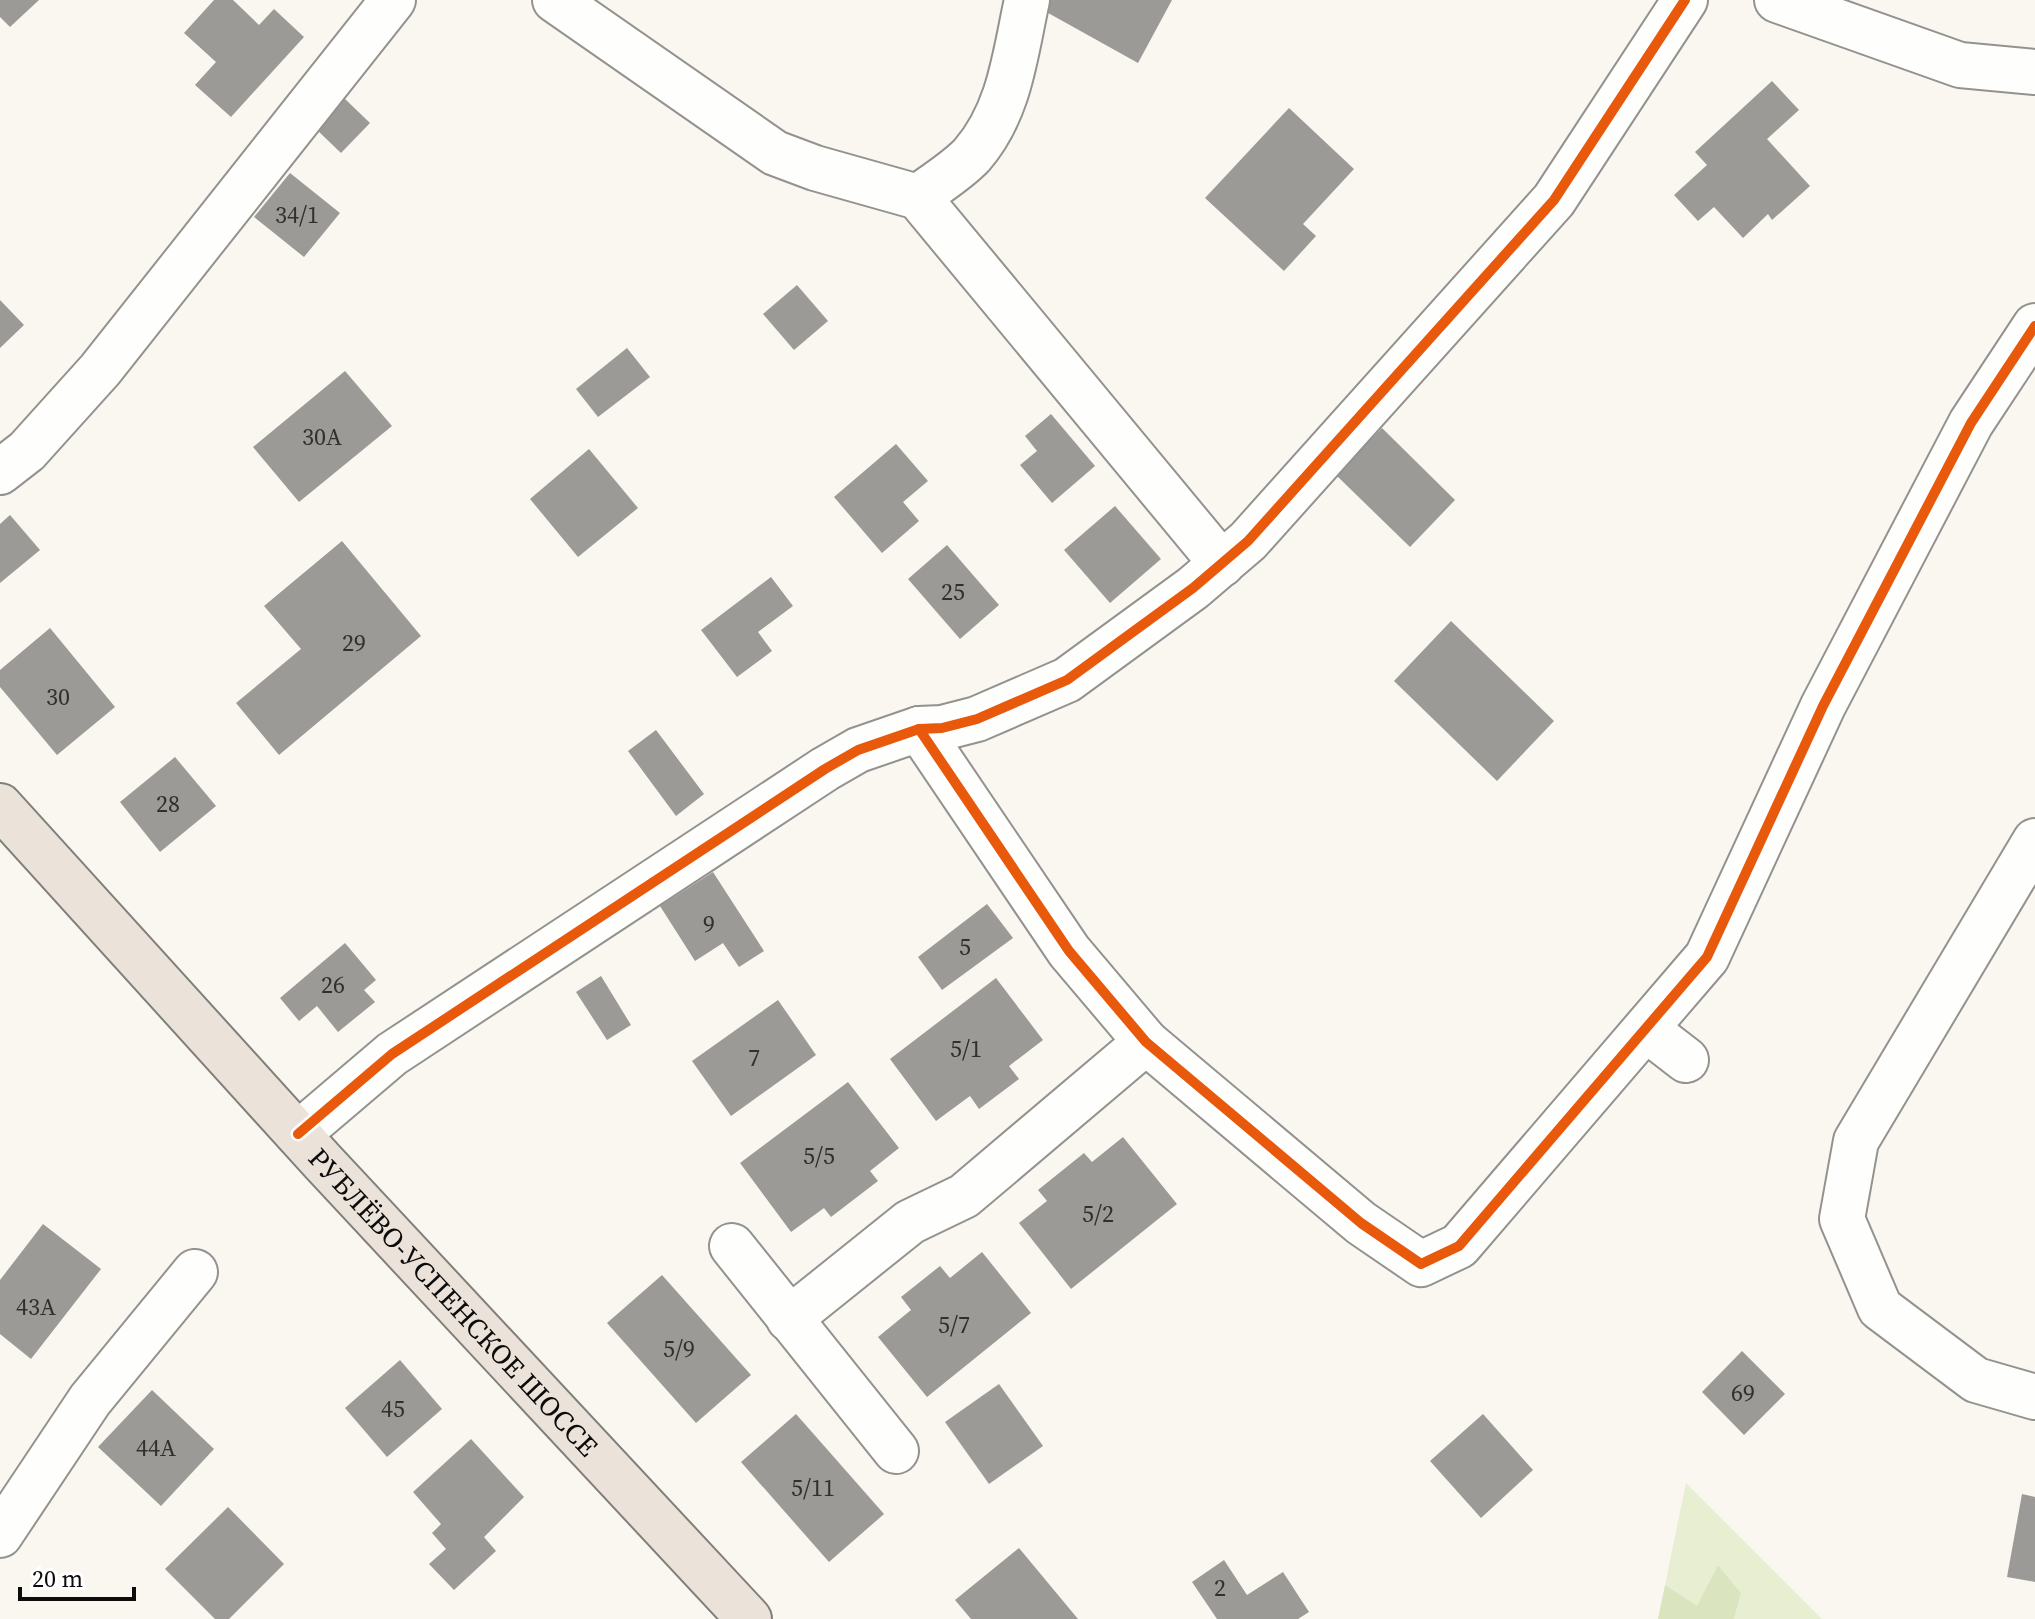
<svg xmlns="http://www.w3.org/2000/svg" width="2035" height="1619" font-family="'Source Serif 4',serif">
<rect width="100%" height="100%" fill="#faf7f0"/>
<path fill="#e7eed1" d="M1686,1483L1822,1619H1734L1741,1593L1718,1565L1697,1607L1665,1585Z"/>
<path fill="#dae5c0" d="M1718,1565L1741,1593L1734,1619H1658L1665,1585L1697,1606Z"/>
<g fill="#9c9a96">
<path d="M0,0H39L10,27L0,17Z"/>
<path d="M214,0H233L259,25L274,9L304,37L231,117L195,85L216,62L184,33Z"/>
<path d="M1047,0H1172L1138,63L1041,9Z"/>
<path d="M1772,81L1799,110L1767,139L1810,186L1772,220L1768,214L1743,238L1714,207L1698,221L1674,195L1707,165L1695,152Z"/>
<path d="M344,98L370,123L341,153L316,129Z"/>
<path d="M1289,108L1354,169L1303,224L1316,236L1284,271L1205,198Z"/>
<path d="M290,173L340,213L304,257L254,217Z"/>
<path d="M797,285L828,321L794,350L763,314Z"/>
<path d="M0,300L24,325L0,348Z"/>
<path d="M627,348L650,377L598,417L576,389Z"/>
<path d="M345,371L392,426L299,502L253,447Z"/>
<path d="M1051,414L1095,466L1052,503L1020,465L1037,451L1025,436Z"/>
<path d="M1382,428L1455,500L1410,547L1336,475Z"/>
<path d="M896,444L928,481L903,502L919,521L882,553L834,497Z"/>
<path d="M589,449L638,508L578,557L530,499Z"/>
<path d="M1115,506L1161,559L1110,603L1064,550Z"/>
<path d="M10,515L40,550L0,583V524Z"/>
<path d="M342,541L421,636L279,755L236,703L301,649L264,606Z"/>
<path d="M947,545L999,605L960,639L908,579Z"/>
<path d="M771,577L793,606L758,632L772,651L737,677L701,630Z"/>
<path d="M1451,621L1554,721L1497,781L1394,681Z"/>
<path d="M50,628L115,707L57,755L0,687V670Z"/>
<path d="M656,730L704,794L676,816L628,751Z"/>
<path d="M175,757L216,806L160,852L120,802Z"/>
<path d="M713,872L764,951L739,967L723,943L695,961L660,906Z"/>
<path d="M987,904L1013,938L942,990L918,957Z"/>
<path d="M345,943L376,980L364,990L375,1002L338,1032L317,1006L299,1021L280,998Z"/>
<path d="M601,976L631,1025L607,1040L576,992Z"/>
<path d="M996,978L1043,1040L1009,1066L1019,1079L979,1109L970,1096L936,1121L890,1059Z"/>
<path d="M778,1000L816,1055L731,1116L692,1061Z"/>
<path d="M848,1082L899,1148L870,1171L878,1181L831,1217L824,1208L791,1232L740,1163Z"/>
<path d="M1123,1137L1177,1204L1071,1289L1019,1223L1047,1201L1038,1190L1084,1153L1092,1162Z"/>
<path d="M43,1224L101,1269L31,1359L0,1334V1280Z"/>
<path d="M982,1252L1031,1313L927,1397L878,1337L911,1310L901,1297L940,1266L950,1278Z"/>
<path d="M662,1275L751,1375L696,1423L607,1323Z"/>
<path d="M1742,1351L1785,1394L1744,1435L1702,1392Z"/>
<path d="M400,1360L442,1409L387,1457L345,1408Z"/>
<path d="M999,1384L1043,1446L989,1484L945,1422Z"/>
<path d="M152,1390L214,1449L161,1506L98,1447Z"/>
<path d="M796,1414L884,1514L829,1562L741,1462Z"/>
<path d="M1483,1414L1533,1470L1481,1518L1430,1461Z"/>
<path d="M471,1439L524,1497L484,1537L496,1551L454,1590L429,1564L446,1549L432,1533L441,1524L413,1492Z"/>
<path d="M2022,1494L2035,1497V1582L2007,1577Z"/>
<path d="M228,1507L284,1564L229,1619H215L165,1569Z"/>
<path d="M1019,1548L1078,1619H971L955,1600Z"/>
<path d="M1224,1560L1247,1595L1283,1572L1309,1612L1298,1619H1217L1192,1582Z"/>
</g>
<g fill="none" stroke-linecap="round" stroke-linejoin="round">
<defs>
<g id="minor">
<path d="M555,0L775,153L815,168L918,197L1222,564"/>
<path d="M1777,0L1960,65L2035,72"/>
<path d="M918,197C935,184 957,171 972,155C1010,111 1015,55 1027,0"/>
<path d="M0,472L27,451L100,370L393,0"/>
<path d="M919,729L1069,951L1146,1042L1361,1223L1421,1264L1459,1246L1707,957L1823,706L1971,423L2035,326"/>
<path d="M2035,841L1856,1141L1842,1219L1880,1308L1976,1380L2035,1397"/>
<path d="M1646,1029L1686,1060"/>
<path d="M298,1134L392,1054L825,769L858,750L919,729L942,728L977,719L1067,680L1193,588L1248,541L1554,200L1685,0"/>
<path d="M732,1246L896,1451"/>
<path d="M789,1319L910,1222L964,1196L1146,1042"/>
<path d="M0,1535L90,1400L195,1272"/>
</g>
<g id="major">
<path id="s1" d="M0,806L322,1161L749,1619"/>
</g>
</defs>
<use href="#minor" stroke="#93928f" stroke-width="48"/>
<use href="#major" stroke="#807f7c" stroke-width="48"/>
<use href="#minor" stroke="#fefefd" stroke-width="44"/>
<use href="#major" stroke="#ebe3d9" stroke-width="44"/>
<defs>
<g id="cycleway">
<path d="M919,729L1069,951L1146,1042L1361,1223L1421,1264L1459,1246L1707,957L1823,706L1971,423L2035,326"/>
<path d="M298,1134L392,1054L825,769L858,750L919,729L942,728L977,719L1067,680L1193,588L1248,541L1554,200L1685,0"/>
</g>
</defs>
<use href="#cycleway" stroke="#fff" stroke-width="15"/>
<use href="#cycleway" stroke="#e8590c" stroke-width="10"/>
</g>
<g text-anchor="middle" stroke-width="8" stroke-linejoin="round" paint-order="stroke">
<g font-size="24" fill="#30302e">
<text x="297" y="223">34/1</text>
<text x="322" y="445">30А</text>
<text x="953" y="600">25</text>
<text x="354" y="651">29</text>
<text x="58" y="705">30</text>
<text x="168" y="812">28</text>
<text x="709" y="932">9</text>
<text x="965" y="955">5</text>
<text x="333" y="993">26</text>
<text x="966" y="1057">5/1</text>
<text x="754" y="1066">7</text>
<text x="819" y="1164">5/5</text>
<text x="1098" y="1222">5/2</text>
<text x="36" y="1315">43А</text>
<text x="954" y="1333">5/7</text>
<text x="679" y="1357">5/9</text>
<text x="1743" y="1401">69</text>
<text x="393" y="1417">45</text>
<text x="156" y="1456">44А</text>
<text x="813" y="1496">5/11</text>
<text x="1220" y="1596">2</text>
</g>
<g font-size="28" fill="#0c0c0c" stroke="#fff">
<text dy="10" stroke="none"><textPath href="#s1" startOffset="672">РУБЛЁВО-УСПЕНСКОЕ ШОССЕ</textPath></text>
</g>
</g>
<path d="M20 1587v12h114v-12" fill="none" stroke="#0c0c0c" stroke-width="4"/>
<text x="32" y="1587" font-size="24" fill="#0c0c0c" stroke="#ffffff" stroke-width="6" paint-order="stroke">20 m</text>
</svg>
